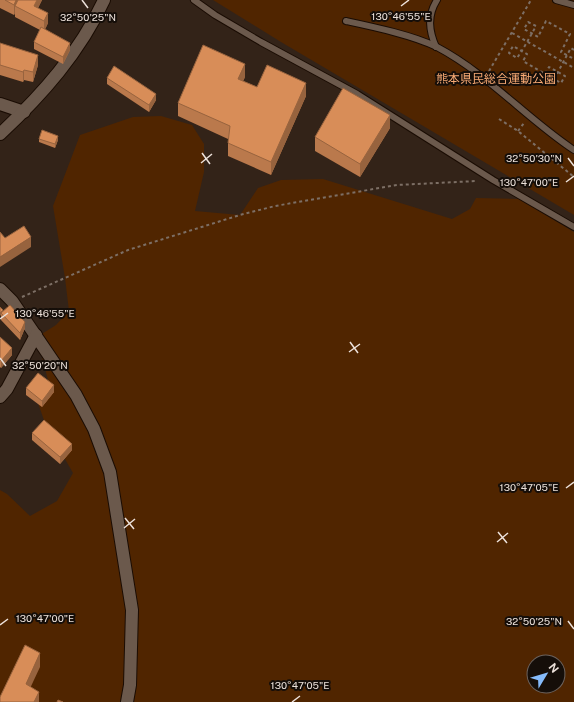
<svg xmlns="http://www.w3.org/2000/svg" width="574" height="702" font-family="'Public Sans','Noto Sans JP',sans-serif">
<rect width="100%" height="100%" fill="#332318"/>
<g fill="#502500" fill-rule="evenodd">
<path d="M213,0H574V215L281,42Z"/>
<path d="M161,116L192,125L204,144V172L195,211L240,215L258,188L281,180L323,179L452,219L470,209L476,198L519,199L574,232V702H0V490L7,494L30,516L57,501L73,473L46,426L38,403L49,384L37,337L56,325L69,311L65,278L53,206L80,135L133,117ZM534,662H558V686H534Z"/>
</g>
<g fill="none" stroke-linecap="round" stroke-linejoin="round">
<defs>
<g id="lane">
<path d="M194,0L215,15L261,42L357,94L493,180L574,227"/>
<path d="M556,0L574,5"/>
<path d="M346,21C374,27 412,35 437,47C488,74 527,119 574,150"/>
<path d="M436,47C429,31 427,16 437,0"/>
</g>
<g id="street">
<path d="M0,104L24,112"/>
<path d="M0,134C42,95 80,52 104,0"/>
<path d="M0,289L12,301L76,395L94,429L110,472L132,610L130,685L127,702"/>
<path d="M0,397L7,389L36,335"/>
</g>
</defs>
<use href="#lane" stroke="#1a0c03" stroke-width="8"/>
<use href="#street" stroke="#1a0c03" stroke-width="14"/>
<g stroke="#7d6f65" stroke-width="2" stroke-dasharray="3 3" stroke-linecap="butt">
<path d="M512,33L574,68"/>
<path d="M574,50L571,48C565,58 560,69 554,79L561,83L565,76L549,67L545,74L523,61L527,54L513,46L509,53L517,58C524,48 530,37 536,26L528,22L524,29L538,37L546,21L570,34L561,52L574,59"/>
<path d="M489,71L531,0"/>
<path d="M499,119L518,131L574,177"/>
<path d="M518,131L524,123"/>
<path d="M22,297L128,250L240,215L275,206L397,185L477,181"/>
</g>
<use href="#lane" stroke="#6b594c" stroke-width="6"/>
<use href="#street" stroke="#6b594c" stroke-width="12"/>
</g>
<g fill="#ba794c">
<path d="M0,0H42L38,8L48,23L45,29L70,50L63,64L34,49V42L40,30L15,17V13L14,15L0,8Z"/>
<path d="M0,43L38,65L33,82L24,80L23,82L0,75Z"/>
<path d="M245,77L243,81L257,87L306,96L271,175L228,156V139L178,116V103Z"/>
<path d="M107,78L156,100L149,112L107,84Z"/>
<path d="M390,128L360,177L315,151V137Z"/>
<path d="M39,139L58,140L55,148L39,142Z"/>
<path d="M0,307L3,312L25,328L20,340L1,320V315Z"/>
<path d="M0,337L12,355L1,368L0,367Z"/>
<path d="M26,388L54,392L42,407L26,395Z"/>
<path d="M32,433L72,450L60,464L32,440Z"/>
</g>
<g fill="#97633e">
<path d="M16,0H21L15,6V13L14,15V5Z"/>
<path d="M37,0H42L34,16V6Z"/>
<path d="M48,13V23L44,32V21Z"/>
<path d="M70,43V50L63,64V57Z"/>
<path d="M38,55V65L33,82V72Z"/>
<path d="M245,64V77L238,92V79Z"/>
<path d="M24,70V80L23,82V72Z"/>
<path d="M306,83V96L271,175V162Z"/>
<path d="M156,94V100L149,112V105Z"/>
<path d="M390,115V128L360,177V164Z"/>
<path d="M58,136V140L55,148V144Z"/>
<path d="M31,237V247L0,267V257Z"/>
<path d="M3,310V313H1V315L0,316V313Z"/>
<path d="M25,322V328L20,340V333Z"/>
<path d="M12,348V355L1,368V361Z"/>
<path d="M54,385V392L42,407V401Z"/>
<path d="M72,444V450L60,464V457Z"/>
<path d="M40,653V667L26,697V684Z"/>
<path d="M39,692V702H34Z"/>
</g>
<g fill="#d88d58" stroke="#97633e">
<path d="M5,0H16L14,5Z"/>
<path d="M18,0H37L34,6L48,13L44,21L15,6Z"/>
<path d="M41,27L70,43L63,57L34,42Z"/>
<path d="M0,43L38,55L33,72L24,70L23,72L0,65Z"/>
<path d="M203,45L245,64L238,79L257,87L267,65L306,83L271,162L228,143L230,126L178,103Z"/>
<path d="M114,66L156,94L149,105L107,78Z"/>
<path d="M343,88L390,115L360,164L315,137Z"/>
<path d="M42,130L58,136L55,144L39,139Z"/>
<path d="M24,226L31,237L0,257V232L5,238Z"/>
<path d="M10,305L25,322L20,333L1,313Z"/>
<path d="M0,307L3,310L0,313Z"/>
<path d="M0,337L12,348L1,361L0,360Z"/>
<path d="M38,373L54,385L42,401L26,388Z"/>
<path d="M44,420L72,444L60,457L32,433Z"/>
<path d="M25,645L40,653L26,684L39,692L34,702H0V697Z"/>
<path d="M58,700L63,702H57Z"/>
</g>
<path fill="none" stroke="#ece1da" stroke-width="1.5" d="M82,0L88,8M401,6L409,0M202,153L210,164M568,158L574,166M201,163L212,154M566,182L574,176M0,319L8,313M350,342L358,353M349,352L360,344M0,358L6,366M566,488L574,482M125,518L134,529M124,528L135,519M498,532L507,543M497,542L508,533M568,621L574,629M0,625L8,619M292,702L300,696"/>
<g text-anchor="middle" stroke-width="4" stroke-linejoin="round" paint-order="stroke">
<g font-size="12" fill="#f8aa74" stroke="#150e09">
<text x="496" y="83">熊本県民総合運動公園</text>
</g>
</g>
<g font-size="10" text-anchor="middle" fill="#ece1da" stroke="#150e09" stroke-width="4" stroke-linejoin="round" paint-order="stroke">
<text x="401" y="20">130°46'55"E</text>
<text x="88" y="21">32°50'25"N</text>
<text x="534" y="162">32°50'30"N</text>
<text x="529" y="186">130°47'00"E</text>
<text x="45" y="317">130°46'55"E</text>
<text x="40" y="369">32°50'20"N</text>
<text x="529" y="491">130°47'05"E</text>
<text x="45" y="622">130°47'00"E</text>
<text x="534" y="625">32°50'25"N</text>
<text x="300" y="689">130°47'05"E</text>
</g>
<g transform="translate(546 674) rotate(52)"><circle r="19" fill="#150e09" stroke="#6b625d"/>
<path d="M0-3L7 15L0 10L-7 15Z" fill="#86bbfb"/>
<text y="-6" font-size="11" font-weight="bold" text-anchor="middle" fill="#ece1da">N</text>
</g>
</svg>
